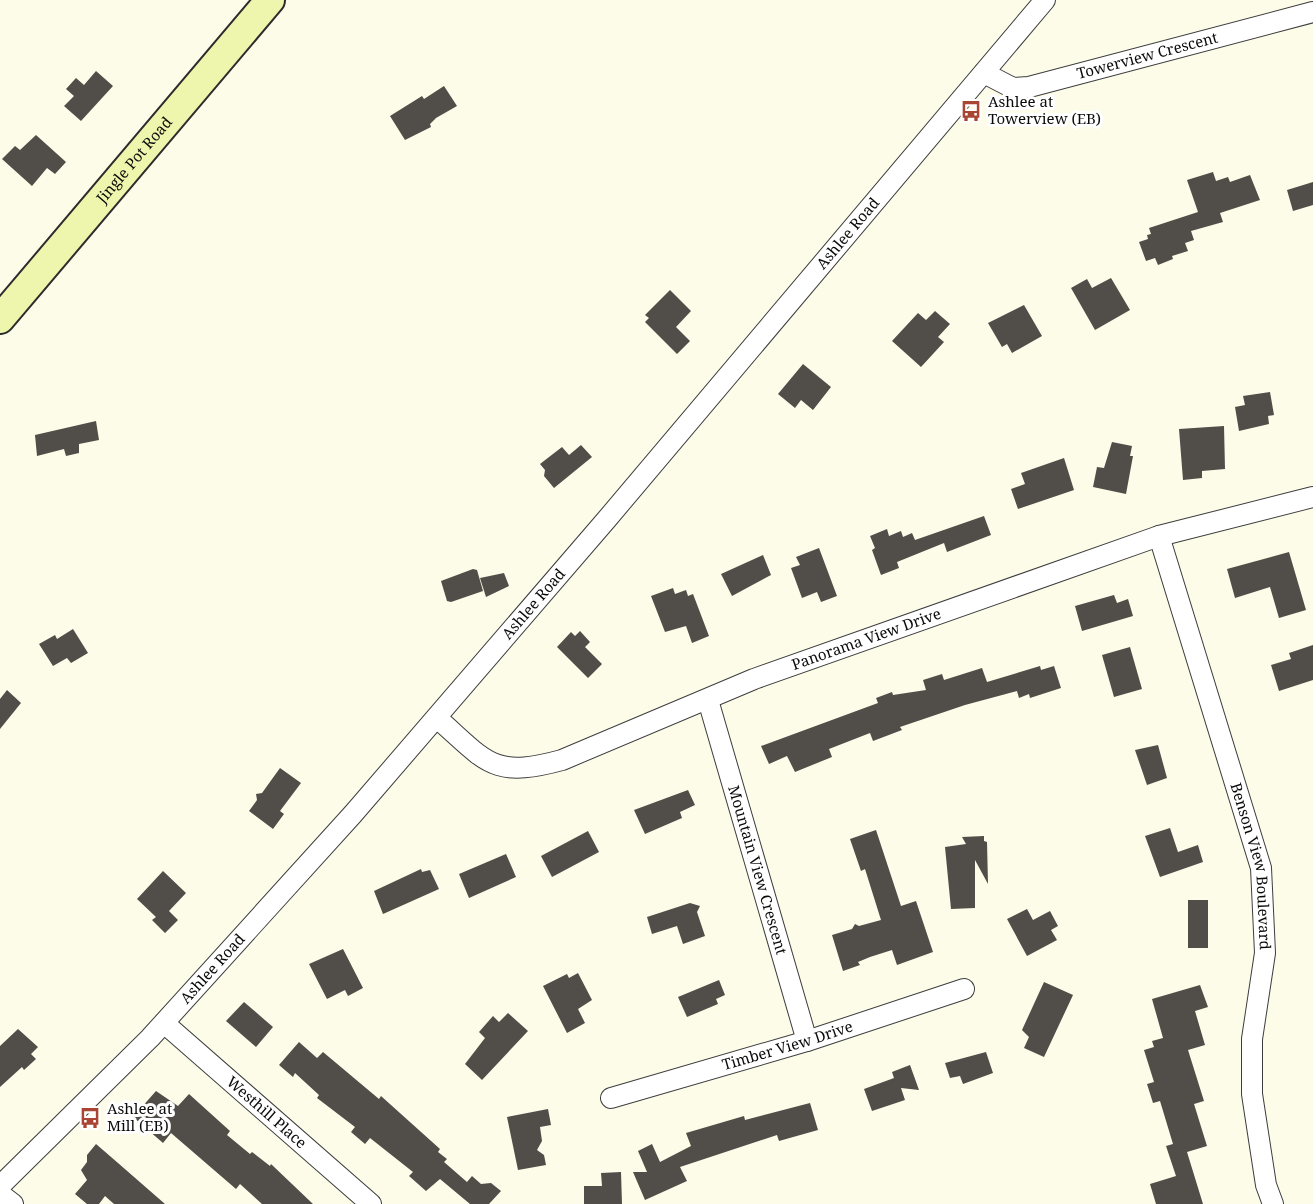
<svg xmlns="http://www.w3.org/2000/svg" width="1313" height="1204" font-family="'Noto Serif',serif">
<rect width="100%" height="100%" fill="#fcfce9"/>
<g fill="#514d48">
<path d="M96,71L113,86L81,121L64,106L74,96L66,89L76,78L84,85Z"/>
<path d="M444,86L457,106L436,118L430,124L431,127L405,140L390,116L422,96L424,99Z"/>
<path d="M36,135L66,162L55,174L47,168L32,186L2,159L15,146L20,150Z"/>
<path d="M1213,172L1216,181L1228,177L1230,182L1250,175L1260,200L1220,213L1223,222L1191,231L1194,240L1185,243L1188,251L1172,256L1173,259L1158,265L1155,258L1146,261L1139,242L1148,239L1147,235L1151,234L1149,228L1198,212L1187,180Z"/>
<path d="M1313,182V205L1293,211L1287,190Z"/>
<path d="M1111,278L1130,310L1095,330L1071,288L1087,279L1092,288Z"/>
<path d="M670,290L691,311L676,327L690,341L677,354L645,322L649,318L645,315Z"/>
<path d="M1024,305L1042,336L1012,353L1007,344L1002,347L988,323Z"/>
<path d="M935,311L950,324L938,337L944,342L921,367L892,341L918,313L926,320Z"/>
<path d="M803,364L831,387L813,410L801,400L795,408L778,394Z"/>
<path d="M1270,392L1274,415L1268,416L1269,424L1239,431L1235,407L1245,405L1243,396Z"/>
<path d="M96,421L99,440L79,444V453L66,456L64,449L37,456L35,435Z"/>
<path d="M1224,426L1225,469L1202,471V478L1183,480L1179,429Z"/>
<path d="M1112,442L1132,446L1130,456H1133L1126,494L1093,487L1097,467L1104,468Z"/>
<path d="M581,445L592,457L554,488L544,476L545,470L540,464L562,447L569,455Z"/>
<path d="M1064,458L1074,490L1018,509L1011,489L1025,484L1021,473Z"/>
<path d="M984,516L991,535L947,552L944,543L897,562L899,568L881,575L872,550L875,548L870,536L887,529L889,536L901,531L903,537L912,533L915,540Z"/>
<path d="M819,548L837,596L821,602L817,592L802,598L791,568L800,565L796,557Z"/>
<path d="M1289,552L1306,610L1279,618L1270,587L1235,598L1227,569Z"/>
<path d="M763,555L771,575L732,596L721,574Z"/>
<path d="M473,569L477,570L483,591L451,602L447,601L441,581Z"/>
<path d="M504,573L509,586L486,597L480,578Z"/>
<path d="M673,588L675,594L686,590L688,596L693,594L709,636L692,643L686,626L665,632L651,596Z"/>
<path d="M1114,595L1117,603L1128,599L1133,616L1082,631L1075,606Z"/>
<path d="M73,629L88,653L71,663L67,658L53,666L39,644L55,635L57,639Z"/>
<path d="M580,631L590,642L585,647L602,664L588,678L557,647L571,632L575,636Z"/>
<path d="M1313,645V680L1279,691L1271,665L1291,659L1289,653Z"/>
<path d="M1130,647L1142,689L1114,697L1102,655Z"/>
<path d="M1040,666L1041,670L1054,666L1061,688L1030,698L1029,694L1019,698L1017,691L965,705L900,727L902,730L873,741L870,733L829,749L832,757L795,772L787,756L769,764L761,746L878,703L876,698L892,692L893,695L926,690L923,680L942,674L944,680L982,668L987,682Z"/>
<path d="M7,690L21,703L0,729V699Z"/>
<path d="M1158,745L1167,778L1147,785L1135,750Z"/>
<path d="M280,768L301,783L280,811L284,814L273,829L249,811L257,800L256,794L262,793Z"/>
<path d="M688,790L695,805L680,812L682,818L645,834L634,810Z"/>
<path d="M1170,828L1178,852L1198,845L1203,862L1160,877L1145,836Z"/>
<path d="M876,830L901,906L916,901L933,952L897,965L892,950L870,957L858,962L860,965L843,971L832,935L852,929L855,924L859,926L881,920L865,869L861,871L850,839Z"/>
<path d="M588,831L599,852L552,877L541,856Z"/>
<path d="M984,836V841L987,842L988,884L975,860V908L951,909L945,847L966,844L962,837Z"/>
<path d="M506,854L516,877L469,898L459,874Z"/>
<path d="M421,869L422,872L430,870L439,889L383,914L374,891Z"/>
<path d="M163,871L186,893L169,911L178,920L165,933L152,920L156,917L137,899Z"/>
<rect x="1188" y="900" width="20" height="48"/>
<path d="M690,903L700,906L697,912L705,936L683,944L677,926L652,934L647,917Z"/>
<path d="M1027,909L1033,920L1050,911L1058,926L1051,930L1057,940L1027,956L1007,919Z"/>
<path d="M343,949L363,988L348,996L345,990L327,999L309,964Z"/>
<path d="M578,973L592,1000L578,1009L585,1023L567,1033L543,986L567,974L569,978Z"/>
<path d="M719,980L725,995L716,999L718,1004L687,1017L678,997Z"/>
<path d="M1044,982L1073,995L1044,1057L1024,1048L1029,1037L1022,1030Z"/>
<path d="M1200,985L1208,1007L1195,1011L1205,1045L1188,1050L1204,1101L1194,1104L1207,1146L1187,1152L1203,1204H1156L1150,1184L1176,1176L1166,1146L1173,1144L1160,1101L1153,1103L1147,1084L1154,1082L1144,1050L1154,1047L1152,1041L1163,1038L1152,999Z"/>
<path d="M244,1002L273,1027L256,1047L226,1021Z"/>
<path d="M508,1013L528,1031L482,1080L465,1064L485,1038L479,1032L493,1016L499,1022Z"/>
<path d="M18,1029L38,1047L31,1054L36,1059L24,1070L22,1067L0,1087V1046Z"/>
<path d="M299,1042L317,1058L323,1052L379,1099L381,1096L440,1149L438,1152L447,1159L444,1162L467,1182L472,1176L481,1184L491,1183L501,1191L489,1204H470L440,1179L426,1191L409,1176L413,1172L370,1138L365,1144L351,1132L355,1127L317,1098L319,1095L295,1073L293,1077L279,1065Z"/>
<path d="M986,1052L993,1073L963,1084L960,1076L950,1078L945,1063Z"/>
<path d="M910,1065L919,1090L901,1088L905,1100L872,1111L864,1089L894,1078L892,1072Z"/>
<path d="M156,1091L178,1106L189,1094L230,1131L227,1135L250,1154L252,1152L270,1166L271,1164L313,1204H262L240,1184L236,1189L171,1133L163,1143L133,1117Z"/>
<path d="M810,1103L818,1130L779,1141L777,1135L680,1167L687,1181L645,1200L633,1172H647L638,1151L652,1144L660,1162L691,1146L686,1133L744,1116L745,1120Z"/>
<path d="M548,1109L551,1125L540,1127L542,1141L537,1150L544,1155L546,1165L518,1170L507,1117Z"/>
<path d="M96,1144L118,1163L165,1204H114L105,1196L99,1204H87L75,1194L87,1180L81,1170L87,1162V1155Z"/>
<path d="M621,1172L622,1204H584V1186H602L601,1173Z"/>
</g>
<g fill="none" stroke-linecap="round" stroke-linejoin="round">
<defs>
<g id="street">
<path id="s1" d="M984,73L1013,88L1029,87L1313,12"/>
<path id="s2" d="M1159,536L1261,868L1265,953L1252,1039V1094L1266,1185L1273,1204"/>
<path id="s3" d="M708,700L807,1041"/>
<path id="s4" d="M437,718C487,762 492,779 562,760L754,679L1159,536L1313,497"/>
<path id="s5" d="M164,1023L371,1204"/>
<path id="s6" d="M611,1098L807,1041L964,989"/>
<path id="s7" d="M0,1186L150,1038L353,814L607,519L1045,0"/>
<path d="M0,1194L13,1204"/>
</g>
<g id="secondary">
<path id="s8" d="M0,319L270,0"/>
</g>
</defs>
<use href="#street" stroke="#3d3d3d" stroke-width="22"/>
<use href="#secondary" stroke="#2c2c2c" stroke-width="32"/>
<use href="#street" stroke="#fff" stroke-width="20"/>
<use href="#secondary" stroke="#eef5ac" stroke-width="28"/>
</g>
<defs>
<symbol id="bus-bare" viewBox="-9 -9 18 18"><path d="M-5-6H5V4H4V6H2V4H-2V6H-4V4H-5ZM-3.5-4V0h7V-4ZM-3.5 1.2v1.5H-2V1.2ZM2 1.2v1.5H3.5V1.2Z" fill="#a84633" stroke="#fff" stroke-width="2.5" paint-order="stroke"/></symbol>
</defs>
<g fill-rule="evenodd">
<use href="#bus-bare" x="956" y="96" width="30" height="30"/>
<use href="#bus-bare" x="75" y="1103" width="30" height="30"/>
</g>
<g text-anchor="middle" stroke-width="6" stroke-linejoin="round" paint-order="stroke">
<g font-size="15" fill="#0a0a0a" stroke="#fff">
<text dy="5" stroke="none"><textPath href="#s1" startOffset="171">Towerview Crescent</textPath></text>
<text dy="5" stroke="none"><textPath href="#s8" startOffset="208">Jingle Pot Road</textPath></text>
<text dy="5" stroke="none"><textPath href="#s7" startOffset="1276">Ashlee Road</textPath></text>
<text dy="5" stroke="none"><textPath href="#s7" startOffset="790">Ashlee Road</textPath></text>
<text dy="5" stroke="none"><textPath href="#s4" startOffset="470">Panorama View Drive</textPath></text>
<text dy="5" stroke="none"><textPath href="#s2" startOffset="344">Benson View Boulevard</textPath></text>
<text dy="5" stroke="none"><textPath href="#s3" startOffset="177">Mountain View Crescent</textPath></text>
<text dy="5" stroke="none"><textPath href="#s7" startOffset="304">Ashlee Road</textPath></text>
<text dy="5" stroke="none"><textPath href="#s6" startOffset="184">Timber View Drive</textPath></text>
<text dy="5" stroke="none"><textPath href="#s5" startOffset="136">Westhill Place</textPath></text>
</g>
<g font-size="15" fill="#0a0a0a" stroke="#fff" text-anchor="start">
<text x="988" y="107">Ashlee at<tspan x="988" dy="17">Towerview (EB)</tspan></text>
<text x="107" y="1114">Ashlee at<tspan x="107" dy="17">Mill (EB)</tspan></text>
</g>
</g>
</svg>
